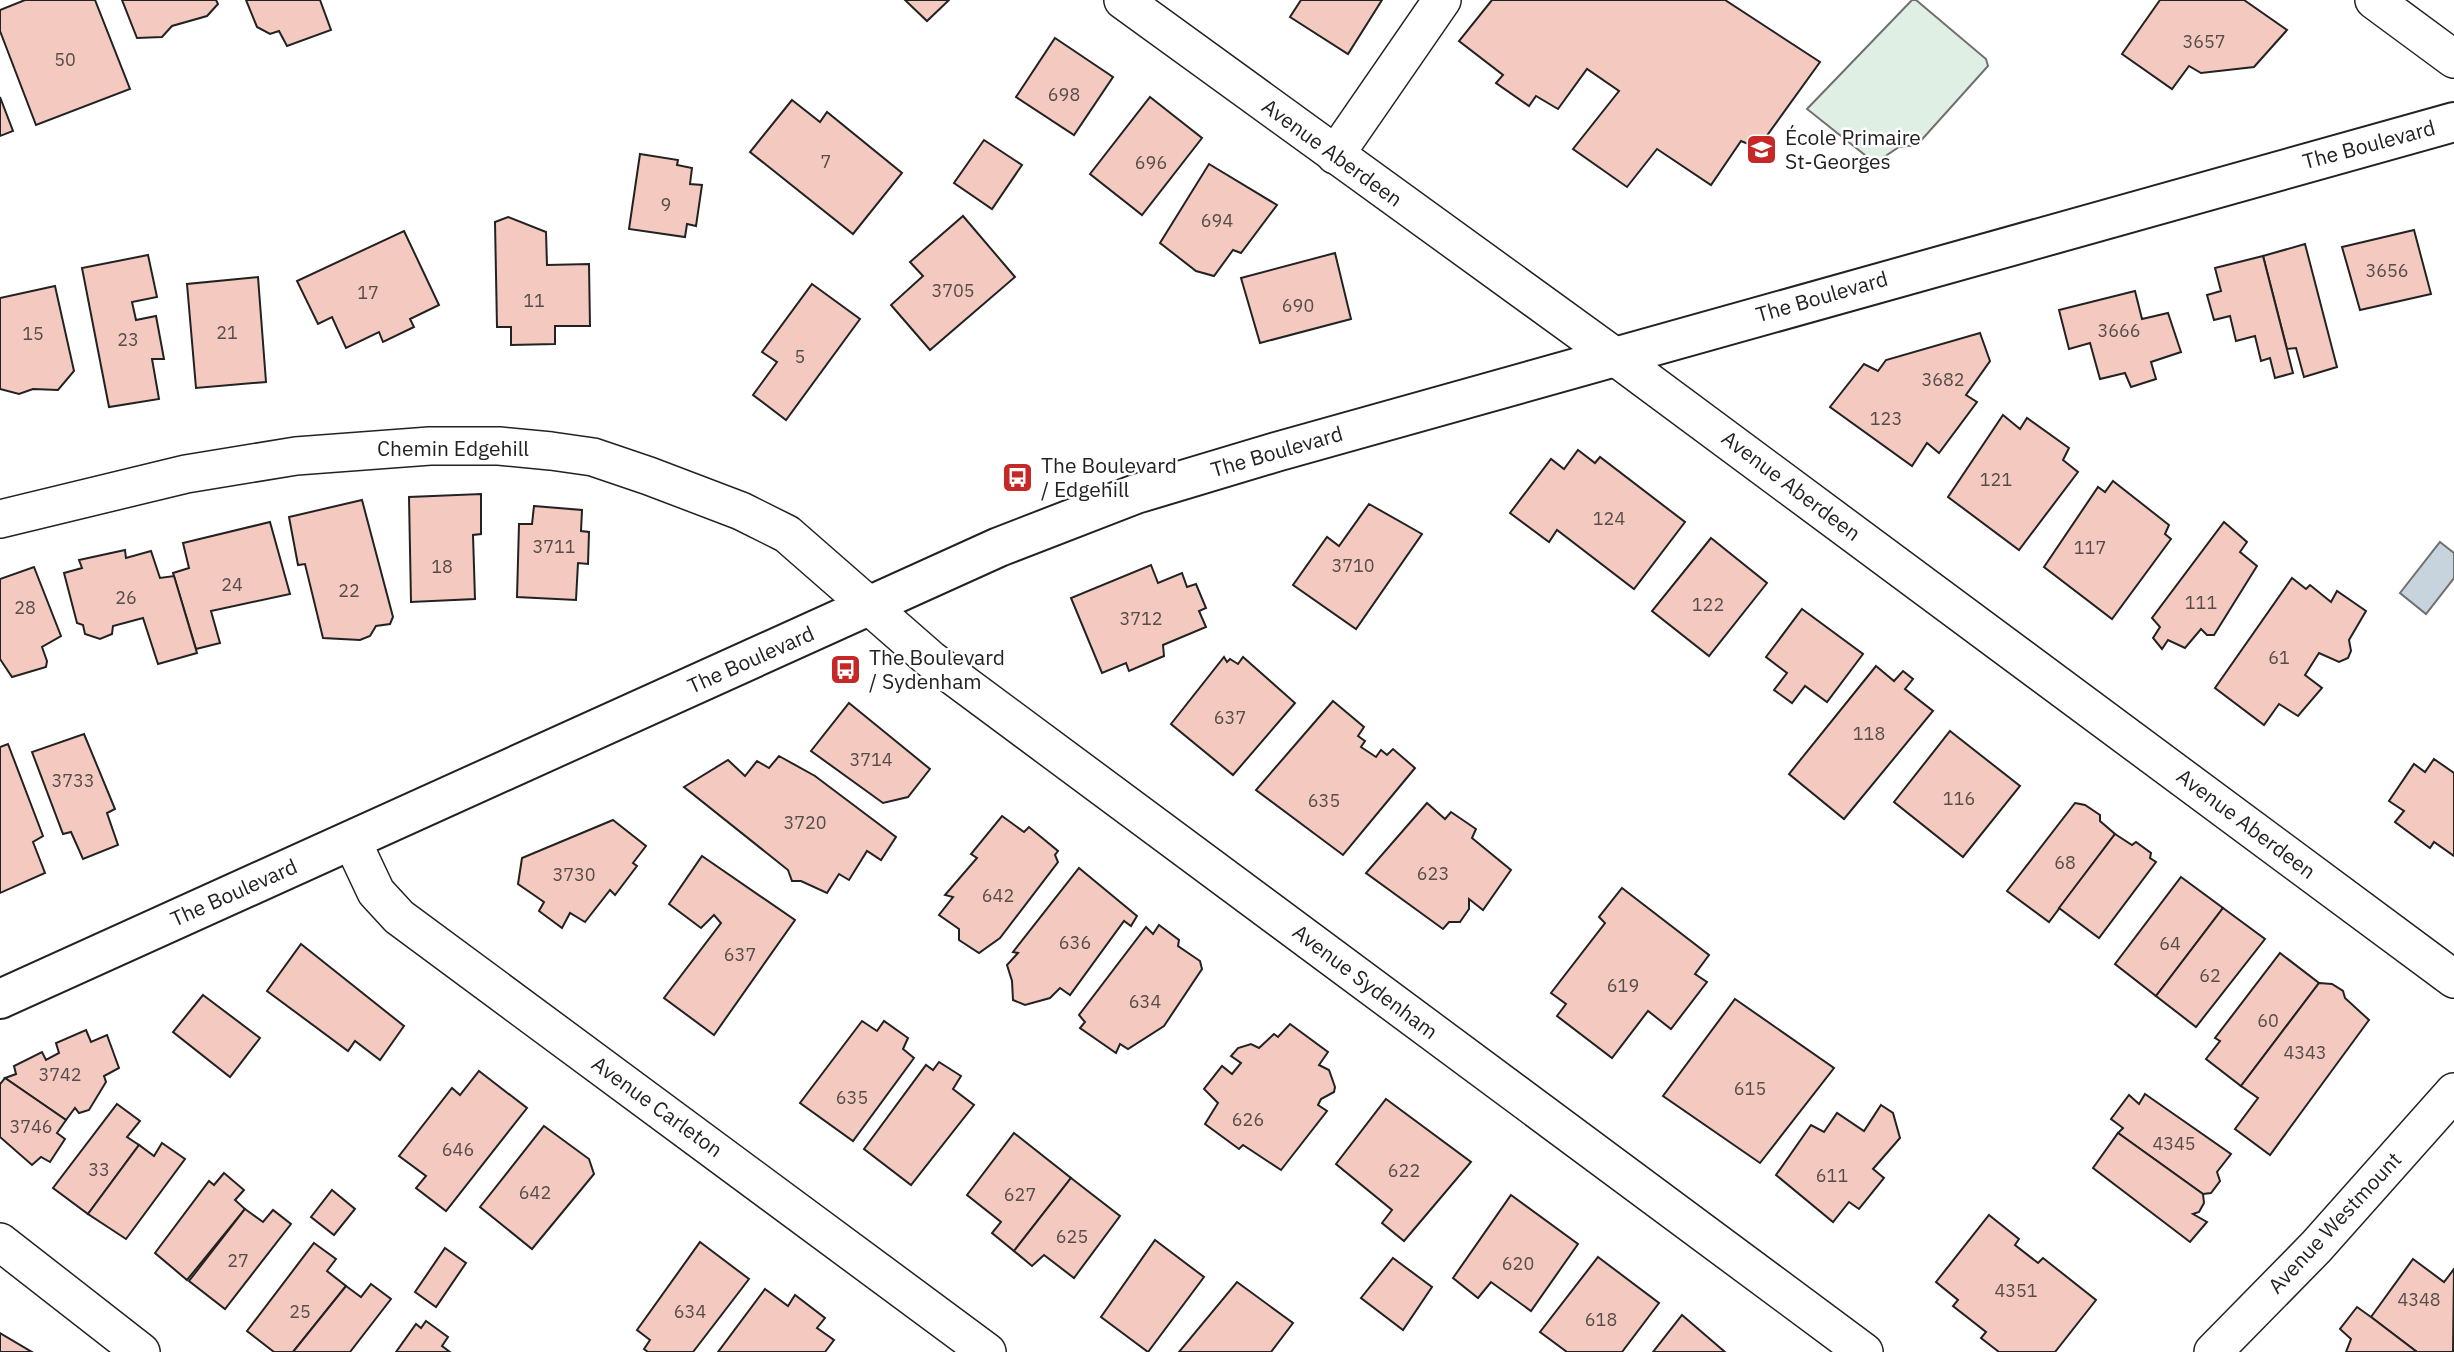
<svg xmlns="http://www.w3.org/2000/svg" width="2454" height="1352" font-family="'IBM Plex Sans',sans-serif">
<rect width="100%" height="100%" fill="#fff"/>
<path fill="#e0efe3" stroke="#6f6f6f" stroke-width="2" d="M1912,0H1916L1986,59L1988,66L1917,145L1899,147L1875,163L1807,109Z"/>
<path fill="#c7d3dd" stroke="#6f6f6f" stroke-width="2" d="M2440,542L2454,553V578L2426,614L2400,593Z"/>
<g fill="#f3c9c0" stroke="#222" stroke-width="2">
<path d="M25,0H95L130,89L36,125L0,31V10Z"/>
<path d="M122,0H216L218,4L207,16L172,26L162,37L137,38Z"/>
<path d="M246,0H320L331,30L287,46L279,31L270,34L257,27Z"/>
<path d="M905,0H949L927,21Z"/>
<path d="M1301,0H1382L1348,54L1290,17Z"/>
<path d="M1492,0H1725L1820,62L1758,148L1741,141L1711,185L1657,149L1627,187L1573,149L1619,91L1587,69L1558,109L1536,96L1529,106L1496,83L1503,75L1459,41Z"/>
<path d="M2160,0H2244L2287,30L2254,67L2201,73L2189,66L2172,89L2122,54Z"/>
<path d="M1055,38L1113,77L1074,135L1016,97Z"/>
<path d="M0,97L13,131L0,136Z"/>
<path d="M1150,97L1202,138L1142,215L1090,174Z"/>
<path d="M792,100L820,122L827,112L902,173L853,234L750,152Z"/>
<path d="M984,140L1022,165L992,209L954,183Z"/>
<path d="M640,154L678,160L677,165L692,168L690,184L702,185L696,226L687,224L685,237L629,229Z"/>
<path d="M1209,164L1277,205L1241,253L1233,250L1214,276L1196,271L1160,243Z"/>
<path d="M963,216L1015,277L930,350L891,305L923,276L910,262Z"/>
<path d="M508,217L546,232L547,265L589,264L590,326H555V344L511,345V327H497L495,222Z"/>
<path d="M2414,230L2431,294L2360,310L2342,247Z"/>
<path d="M404,231L439,305L410,319L414,327L383,342L379,332L346,348L332,317L318,324L297,281Z"/>
<path d="M2305,244L2337,367L2304,377L2296,348L2287,349L2263,256Z"/>
<path d="M1335,253L1351,319L1260,343L1241,278Z"/>
<path d="M148,255L157,297L132,302L136,320L156,316L164,359H152L159,399L109,407L82,268Z"/>
<path d="M2263,256L2293,373L2275,378L2270,358L2261,361L2255,336L2236,341L2230,316L2214,320L2207,295L2221,291L2215,268Z"/>
<path d="M258,277L266,382L196,388L187,284Z"/>
<path d="M812,284L860,319L786,420L753,395L777,362L762,352Z"/>
<path d="M55,286L74,371L58,390L33,389L19,394L0,389V298Z"/>
<path d="M2135,291L2142,319L2168,313L2181,352L2151,362L2156,379L2131,387L2125,373L2100,379L2090,343L2069,349L2059,310Z"/>
<path d="M1980,333L1990,361L1966,395L1977,402L1939,453L1927,443L1912,466L1830,407L1864,364L1878,371L1886,360Z"/>
<path d="M2003,415L2020,429L2027,418L2069,448L2063,460L2078,472L2019,550L1948,497Z"/>
<path d="M1578,450L1595,463L1600,457L1685,522L1634,589L1557,530L1549,542L1510,513L1551,459L1564,469Z"/>
<path d="M2113,481L2169,525L2165,534L2171,539L2112,619L2044,567L2098,487L2105,492Z"/>
<path d="M481,494V534L473,535L475,599L411,602L409,497Z"/>
<path d="M362,500L393,617L390,624L376,626L370,636L360,640L323,638L305,564L298,565L289,517Z"/>
<path d="M1369,504L1422,534L1356,629L1293,585L1327,537L1339,546Z"/>
<path d="M534,506L582,510L581,531L589,532L588,564L578,563L576,600L517,597L519,524H532Z"/>
<path d="M270,522L290,594L211,611L220,643L196,649L173,573L189,568L183,543Z"/>
<path d="M2224,522L2247,542L2240,552L2257,566L2214,635H2207L2201,629L2185,648L2168,640L2162,649L2153,638L2160,627L2152,618Z"/>
<path d="M1711,538L1767,583L1709,656L1652,611Z"/>
<path d="M125,550L126,558L151,551L160,578L174,576L197,653L158,664L143,618L113,626L112,634L100,639L85,634L83,625L77,623L64,573L82,568L79,560Z"/>
<path d="M1151,565L1158,583L1182,573L1187,587L1196,584L1206,608L1199,611L1206,627L1163,645L1164,656L1129,671L1126,663L1102,673L1071,598Z"/>
<path d="M34,567L61,636L42,647L47,661L46,667L12,677L0,659V579Z"/>
<path d="M2292,578L2306,589L2310,585L2331,602L2337,591L2366,611L2349,640L2351,651L2348,658L2339,662L2319,653L2305,675L2322,688L2298,716L2279,704L2264,725L2215,688Z"/>
<path d="M1802,609L1863,654L1827,702L1805,686L1792,703L1774,690L1787,673L1766,657Z"/>
<path d="M1224,657L1227,662L1230,659L1238,664L1243,657L1295,703L1233,775L1171,724Z"/>
<path d="M1876,666L1894,681L1903,671L1913,679L1905,689L1933,711L1844,819L1789,774Z"/>
<path d="M1333,701L1364,727L1358,736L1365,741L1361,747L1376,757L1381,750L1387,755L1393,749L1415,768L1343,855L1256,790Z"/>
<path d="M849,703L930,769L908,797L883,803L811,751Z"/>
<path d="M1950,731L2020,786L1963,857L1894,802Z"/>
<path d="M84,734L115,809L107,813L118,845L83,859L71,832L63,834L32,752Z"/>
<path d="M8,744L43,836L33,842L45,873L0,893V747Z"/>
<path d="M779,756L815,776L896,837L881,860L867,851L849,880L839,874L827,893L801,881H792L788,870L684,787L728,760L745,776L757,761L769,768Z"/>
<path d="M2434,759L2454,773V856L2434,842L2430,848L2395,822L2404,811L2389,801L2414,764L2425,772Z"/>
<path d="M1427,803L1445,819L1451,812L1476,829L1472,838L1511,870L1483,910L1469,899V909L1460,922H1449L1443,929L1366,873Z"/>
<path d="M2075,803L2085,805L2100,815V821L2115,834L2049,922L2007,891Z"/>
<path d="M1002,816L1024,832L1029,827L1058,851L1055,855L1058,862L1000,938L979,953L959,940V929L939,915L953,897L945,895L977,858L971,854Z"/>
<path d="M613,820L646,846L633,863L637,866L615,895L610,890L585,922L570,913L562,928L539,911L544,902L518,884L522,858Z"/>
<path d="M2115,834L2132,845L2136,842L2151,853L2150,858L2156,862L2099,938L2059,908Z"/>
<path d="M702,856L795,920L714,1035L664,998L721,923L714,915L701,928L669,904Z"/>
<path d="M1079,868L1137,916L1131,926L1124,921L1070,995L1060,988L1050,998L1025,1005L1013,1000L1012,981L1007,965L1018,953L1013,952Z"/>
<path d="M2181,877L2223,908L2156,996L2115,964Z"/>
<path d="M1622,888L1709,955L1695,974L1707,982L1671,1029L1648,1011L1612,1058L1557,1016L1566,1004L1551,993L1605,923L1599,917Z"/>
<path d="M2223,908L2265,939L2196,1027L2156,996Z"/>
<path d="M1159,925L1179,940L1178,946L1200,961L1202,969L1164,1026L1128,1049L1120,1044L1116,1053L1080,1028L1085,1022L1079,1015L1146,927L1153,934Z"/>
<path d="M301,944L404,1026L380,1060L355,1041L348,1051L267,991Z"/>
<path d="M2280,953L2319,983L2241,1086L2206,1059L2220,1041L2215,1038Z"/>
<path d="M2319,983L2332,984L2343,991L2345,998L2369,1020L2270,1155L2235,1129L2258,1098L2241,1086Z"/>
<path d="M203,995L260,1038L230,1077L173,1032Z"/>
<path d="M1735,999L1834,1068L1760,1163L1663,1096Z"/>
<path d="M862,1021L877,1031L884,1021L908,1038L903,1049L914,1058L853,1141L800,1103Z"/>
<path d="M1290,1024L1328,1052L1319,1065L1329,1070L1335,1087L1334,1092L1321,1099L1318,1105L1327,1111L1281,1170L1243,1145L1239,1149L1205,1124L1218,1103L1204,1089L1222,1066L1232,1074L1241,1063L1231,1056L1238,1048L1251,1044L1259,1048L1274,1034L1278,1037Z"/>
<path d="M86,1030L91,1042L107,1035L119,1068L104,1076L106,1082L89,1110L79,1113L75,1108L66,1120L5,1078L16,1074L14,1066L42,1052L46,1060L59,1053L56,1043Z"/>
<path d="M939,1062L961,1076L953,1089L974,1105L911,1185L864,1149L926,1065L933,1070Z"/>
<path d="M479,1071L527,1108L446,1211L416,1188L426,1176L399,1156L452,1088L460,1095Z"/>
<path d="M5,1078L66,1120L57,1133L65,1139L50,1162L41,1157L32,1165L0,1137V1084Z"/>
<path d="M2145,1094L2231,1154L2217,1172L2220,1181L2211,1193L2203,1194L2118,1133L2123,1128L2111,1119L2129,1095L2139,1104Z"/>
<path d="M1386,1099L1471,1162L1404,1241L1382,1223L1392,1210L1336,1164Z"/>
<path d="M117,1104L140,1121L127,1137L139,1145L88,1214L53,1188Z"/>
<path d="M1881,1105L1893,1113L1900,1138L1873,1169L1884,1178L1859,1209L1849,1202L1833,1222L1776,1175L1811,1125L1824,1132L1837,1113L1864,1131Z"/>
<path d="M544,1126L589,1159L594,1174L532,1249L480,1207Z"/>
<path d="M1014,1133L1071,1178L1014,1251L992,1233L1001,1222L967,1195Z"/>
<path d="M2118,1133L2203,1194L2204,1203L2199,1212L2193,1214L2207,1222L2190,1242L2093,1168Z"/>
<path d="M162,1143L185,1159L126,1239L88,1214L139,1145L154,1156Z"/>
<path d="M224,1173L244,1190L235,1200L245,1209L187,1280L155,1253L209,1181L214,1185Z"/>
<path d="M1071,1178L1120,1216L1074,1278L1044,1255L1032,1266L1014,1251Z"/>
<path d="M332,1190L355,1209L334,1235L311,1217Z"/>
<path d="M1511,1195L1578,1244L1531,1311L1491,1282L1478,1298L1453,1278Z"/>
<path d="M245,1209L263,1222L273,1210L291,1224L225,1309L189,1281Z"/>
<path d="M1989,1215L2019,1239L2015,1245L2038,1263L2043,1258L2096,1300L2055,1352H1999L1981,1338L1986,1332L1953,1306L1958,1300L1936,1282Z"/>
<path d="M1155,1240L1204,1277L1148,1352L1101,1317Z"/>
<path d="M700,1242L749,1279L693,1352H648L644,1349L650,1340L637,1330Z"/>
<path d="M314,1243L336,1259L327,1271L346,1286L293,1352H274L247,1331Z"/>
<path d="M445,1248L466,1263L436,1307L415,1292Z"/>
<path d="M1598,1257L1659,1303L1622,1352H1567L1540,1332Z"/>
<path d="M1393,1258L1432,1287L1403,1330L1361,1298Z"/>
<path d="M2413,1259L2444,1282L2454,1269L2453,1352H2417L2371,1317Z"/>
<path d="M1237,1282L1293,1323L1271,1352H1179Z"/>
<path d="M371,1284L391,1299L350,1352H293L346,1286L361,1297Z"/>
<path d="M765,1289L788,1306L795,1295L825,1318L817,1328L834,1340L825,1352H718Z"/>
<path d="M2357,1307L2371,1317L2417,1352H2346L2351,1339L2340,1329Z"/>
<path d="M1682,1315L1725,1352H1653Z"/>
<path d="M426,1321L448,1337L442,1346L450,1352H396L416,1324L421,1328Z"/>
<path d="M0,1333L32,1352H0Z"/>
</g>
<g fill="none" stroke-linecap="round" stroke-linejoin="round">
<defs>
<g id="street">
<path d="M1123,0L1614,356L2454,979"/>
<path d="M2374,0L2454,59"/>
<path d="M1335,155L1442,0"/>
<path d="M0,519L186,474L296,456L430,446H499L551,451L593,457L649,476L741,511L787,534L930,659L1864,1352"/>
<path d="M352,841L376,892L399,917L987,1352"/>
<path d="M0,1242L141,1352"/>
<path d="M2213,1352L2316,1247L2454,1092"/>
</g>
<path id="secondary" d="M0,999L999,547L1136,494L1276,452L2454,122"/>
</defs>
<use href="#street" stroke="#222" stroke-width="40"/>
<use href="#secondary" stroke="#222" stroke-width="42"/>
<use href="#street" stroke="#fff" stroke-width="37"/>
<use href="#secondary" stroke="#fff" stroke-width="38"/>
</g>
<defs>
<symbol id="school-square" viewBox="-11 -11 22 22"><rect x="-9" y="-9" width="18" height="18" rx="4" fill="#c62828" stroke="#fff"/><path d="M0-5L7-2L0 1L-7-2ZM-4 1L0 2.5L4 1V4Q0 6-4 4Z" fill="#fff"/></symbol>
<symbol id="bus-square" viewBox="-11 -11 22 22"><rect x="-9" y="-9" width="18" height="18" rx="4" fill="#c62828" stroke="#fff"/><path d="M-5-6H5V4H4V6H2V4H-2V6H-4V4H-5ZM-3.5-4V0h7V-4ZM-3.5 1.2v1.5H-2V1.2ZM2 1.2v1.5H3.5V1.2Z" fill="#fff"/></symbol>
</defs>
<g fill-rule="evenodd">
<use href="#school-square" x="1744" y="132" width="35" height="35"/>
<use href="#bus-square" x="1000" y="460" width="35" height="35"/>
<use href="#bus-square" x="828" y="652" width="35" height="35"/>
</g>
<g text-anchor="middle" stroke-width="5" stroke-linejoin="round" paint-order="stroke">
<g font-size="18" fill="#564c4a">
<text x="2204" y="48">3657</text>
<text x="65" y="66">50</text>
<text x="1064" y="101">698</text>
<text x="826" y="168">7</text>
<text x="1151" y="169">696</text>
<text x="666" y="211">9</text>
<text x="1217" y="227">694</text>
<text x="2387" y="277">3656</text>
<text x="953" y="297">3705</text>
<text x="368" y="299">17</text>
<text x="534" y="307">11</text>
<text x="1298" y="312">690</text>
<text x="2119" y="337">3666</text>
<text x="227" y="339">21</text>
<text x="33" y="340">15</text>
<text x="128" y="346">23</text>
<text x="800" y="363">5</text>
<text x="1943" y="386">3682</text>
<text x="1886" y="425">123</text>
<text x="1996" y="486">121</text>
<text x="1609" y="525">124</text>
<text x="554" y="553">3711</text>
<text x="2090" y="554">117</text>
<text x="1353" y="572">3710</text>
<text x="442" y="573">18</text>
<text x="232" y="591">24</text>
<text x="349" y="597">22</text>
<text x="126" y="604">26</text>
<text x="2201" y="609">111</text>
<text x="1708" y="611">122</text>
<text x="25" y="614">28</text>
<text x="1141" y="625">3712</text>
<text x="2279" y="664">61</text>
<text x="1230" y="724">637</text>
<text x="1869" y="740">118</text>
<text x="871" y="766">3714</text>
<text x="73" y="787">3733</text>
<text x="1959" y="805">116</text>
<text x="1324" y="807">635</text>
<text x="805" y="829">3720</text>
<text x="2065" y="869">68</text>
<text x="1433" y="880">623</text>
<text x="574" y="881">3730</text>
<text x="998" y="902">642</text>
<text x="1075" y="949">636</text>
<text x="2170" y="950">64</text>
<text x="740" y="961">637</text>
<text x="2210" y="982">62</text>
<text x="1623" y="992">619</text>
<text x="1145" y="1008">634</text>
<text x="2268" y="1027">60</text>
<text x="2305" y="1059">4343</text>
<text x="60" y="1081">3742</text>
<text x="1750" y="1095">615</text>
<text x="852" y="1104">635</text>
<text x="1248" y="1126">626</text>
<text x="31" y="1133">3746</text>
<text x="2174" y="1150">4345</text>
<text x="458" y="1156">646</text>
<text x="99" y="1176">33</text>
<text x="1404" y="1177">622</text>
<text x="1832" y="1182">611</text>
<text x="535" y="1199">642</text>
<text x="1020" y="1201">627</text>
<text x="1072" y="1243">625</text>
<text x="238" y="1267">27</text>
<text x="1518" y="1270">620</text>
<text x="2016" y="1297">4351</text>
<text x="2419" y="1306">4348</text>
<text x="300" y="1318">25</text>
<text x="690" y="1318">634</text>
<text x="1601" y="1326">618</text>
</g>
<g font-size="21" fill="#222" stroke="#fff" text-anchor="start">
<text x="1785" y="145">École Primaire<tspan x="1785" dy="24">St-Georges</tspan></text>
<text x="1041" y="473">The Boulevard<tspan x="1041" dy="24">/ Edgehill</tspan></text>
<text x="869" y="665">The Boulevard<tspan x="869" dy="24">/ Sydenham</tspan></text>
</g>
<g font-size="21" fill="#222" stroke="#fff">
<text transform="translate(2369 145) rotate(-15)" y="7">The Boulevard</text>
<text transform="translate(1332 153) rotate(36)" y="7">Avenue Aberdeen</text>
<text transform="translate(1822 297) rotate(-16)" y="7">The Boulevard</text>
<text x="453" y="456">Chemin Edgehill</text>
<text transform="translate(1277 452) rotate(-16)" y="7">The Boulevard</text>
<text transform="translate(1791 486) rotate(37)" y="7">Avenue Aberdeen</text>
<text transform="translate(751 660) rotate(-24)" y="7">The Boulevard</text>
<text transform="translate(2246 824) rotate(37)" y="7">Avenue Aberdeen</text>
<text transform="translate(234 893) rotate(-24)" y="7">The Boulevard</text>
<text transform="translate(1365 982) rotate(37)" y="7">Avenue Sydenham</text>
<text transform="translate(657 1107) rotate(36)" y="7">Avenue Carleton</text>
<text transform="translate(2335 1223) rotate(-47)" y="7">Avenue Westmount</text>
</g>
</g>
</svg>
